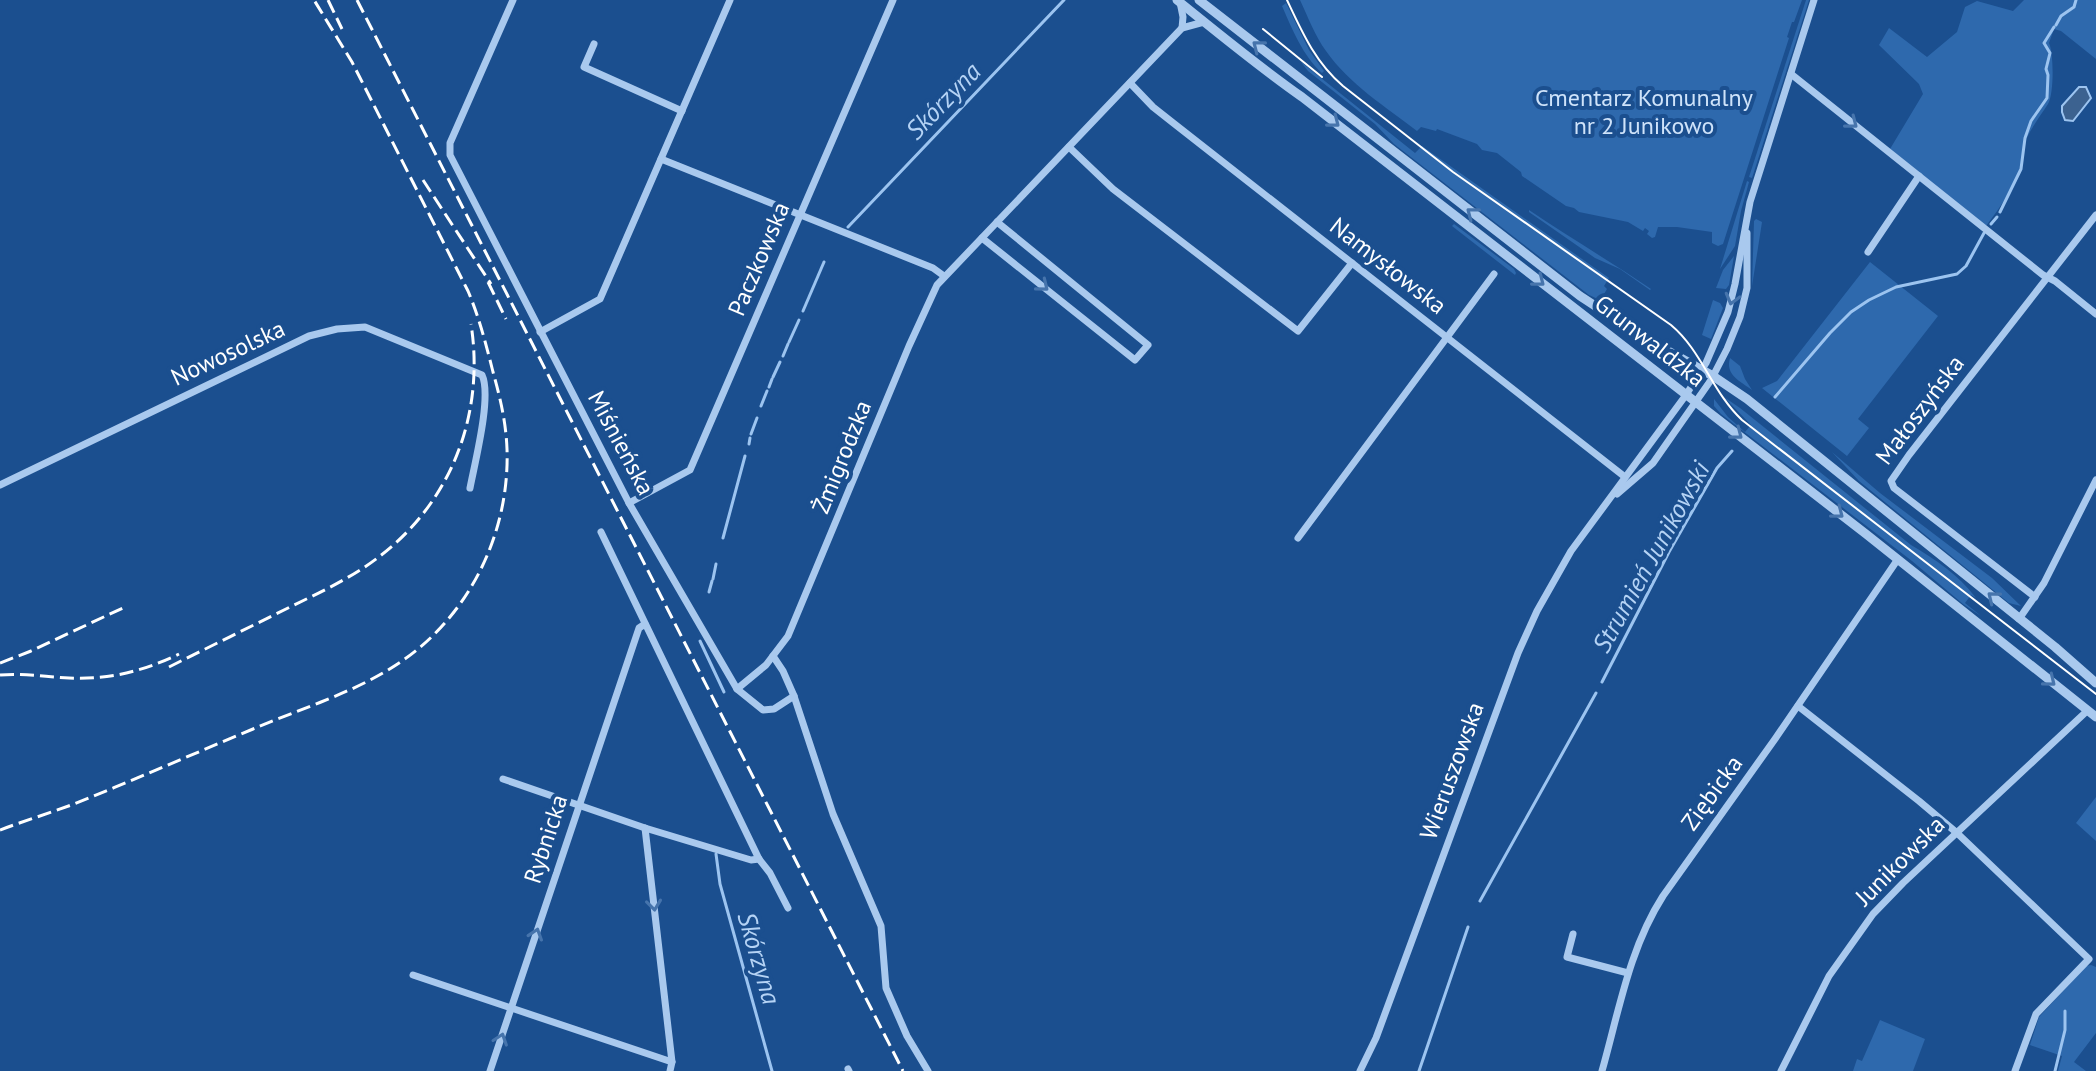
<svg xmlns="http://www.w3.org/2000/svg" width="2096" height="1071" font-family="'PT Sans',sans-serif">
<rect width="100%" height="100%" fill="#1b4f8f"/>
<g fill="#2e69ad">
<path d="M1300,0H1802L1794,22H1792L1787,37L1789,38L1723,244L1718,246L1712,243V232L1677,227H1658L1655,237L1652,238L1647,234L1649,231L1645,228L1643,231L1628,222L1579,212L1574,208L1566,206L1522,176L1521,172L1497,153L1482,150L1477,144L1437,129L1436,131L1421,127L1417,131C1386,107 1349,84 1326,51C1315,36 1308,17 1300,0Z"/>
<path d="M1806,0H1809L1752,178L1749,177Z"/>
<path d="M2024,0H2096V59L2061,31L2054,29L2049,43C2054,54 2054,94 2048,104C2039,118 2028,132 2023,147C2022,151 2023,156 2022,160C2017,184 2001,206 1986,226L1890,149L1923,94L1919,84L1879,45L1889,28L1927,57L1957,32L1965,7L1977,1L2013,11Z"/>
<path d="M1286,3L1309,50L1324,71L1322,73C1303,56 1292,29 1282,6Z"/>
<path d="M1301,62L1415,153L1422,146L1609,278L1604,286L1607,289L1604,294L1609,298V304L1589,295L1394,144L1375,124L1308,71Z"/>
<path d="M1747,181L1749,182L1741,211L1735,246L1720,269Z"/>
<path d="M1529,210C1569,237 1611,262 1651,289L1650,290L1620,269L1595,258L1529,212Z"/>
<path d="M1756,219L1762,222L1752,286L1754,221Z"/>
<path d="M1454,224L1514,269L1516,273L1515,275L1452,226Z"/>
<path d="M1734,256L1729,285L1726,289L1716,288L1723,270Z"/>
<path d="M1870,262L1938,316L1858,419L1869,428L1847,456L1762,388L1777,381Z"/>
<path d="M1713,300L1720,303L1723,308L1711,339L1702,335Z"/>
<path d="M1730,358L1740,366L1745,379L1752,390C1740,381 1725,375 1730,358Z"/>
<path d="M1724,397L1740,408L1911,545C1936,560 1958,574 1976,598L1971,595L1965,603L1981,616L1963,604L1912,561L1721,414L1714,406V399L1728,417L1745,432L1751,425Z"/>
<path d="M1832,452L1880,493L1992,578L2021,606L2009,603L1859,481Z"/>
<path d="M2096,797V841L2076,823Z"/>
<path d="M2091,965L2096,967V1033L2074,1062L2086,1071H2058L2062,1056L2030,1045L2039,1017L2086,966Z"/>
<path d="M1880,1020L1925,1039L1913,1071H1853L1857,1059L1862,1061Z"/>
</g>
<path fill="#3c6290" stroke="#9cc4f0" stroke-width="2" d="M2079,87H2086L2091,98L2073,121L2065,120L2062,112V106Z"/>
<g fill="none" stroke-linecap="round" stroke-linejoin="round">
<g stroke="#9cc4f0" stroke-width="3">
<path d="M2056,25L2061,16L2074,7L2076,0"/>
<path d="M2000,212L2021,169L2025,138L2031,121L2047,98L2048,75L2046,69L2050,53L2044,43L2054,27"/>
<path d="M1991,224L1997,217"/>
<path d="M848,227L1064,0"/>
<path d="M803,311L824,262"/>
<path d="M789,342L799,320"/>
<path d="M783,356L788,344"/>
<path d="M773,377L780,362"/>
<path d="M769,387L772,379"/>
<path d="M1775,397L1830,333L1851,312L1869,300L1896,287L1957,274L1966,266L1984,233"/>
<path d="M761,406L767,391"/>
<path d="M751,434L757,418"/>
<path d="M749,444L750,438"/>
<path d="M723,538L745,456"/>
<path d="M713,579L716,564"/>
<path d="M709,592L712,581"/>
<path d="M700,641L724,692"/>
<path d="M1602,682L1669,552L1717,468L1732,451"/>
<path d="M716,854L720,884L772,1071"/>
<path d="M1480,901L1596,693"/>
<path d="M1419,1071L1468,927"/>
<path d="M2055,1071L2065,1030V1011"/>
</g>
<g stroke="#a9c9ee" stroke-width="7">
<path d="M513,0L450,143V155L629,503L737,689L763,710L774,709L794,696"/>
<path d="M1180,2L1183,17L1182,28"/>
<path d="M594,44L584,67L682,111"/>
<path d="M1791,74L2043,275L2055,281L2096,314"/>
<path d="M1130,83L1153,107L1172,122L1625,477"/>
<path d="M1069,147L1113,189L1298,331L1352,263"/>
<path d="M661,159L933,268L944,276"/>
<path d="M982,238L1135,360L1148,345L997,222"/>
<path d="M1868,252L1919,176"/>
<path d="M540,332L600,299L730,0"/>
<path d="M0,485L309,336L337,329L365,327L482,375C492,396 475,462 470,488"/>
<path d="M1617,494L1653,463L1711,380L1727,349L1740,317L1747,288V233"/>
<path d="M629,503L690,470L893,0"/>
<path d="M601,532L759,859L770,873L788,908"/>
<path d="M1298,538L1494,274"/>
<path d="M2035,597L1894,488L1891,481L1909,455L2096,215"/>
<path d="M2019,619L2044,583L2096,480"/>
<path d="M773,656L783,671L794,696L833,814L881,926L886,988L907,1036L928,1071"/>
<path d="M737,689L766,665L788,636L909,346L937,285L1182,28L1204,22"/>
<path d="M1798,706L1919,801L1957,833L2089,959L2036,1014L2015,1071"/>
<path d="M503,779L645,828L751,860L759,859"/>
<path d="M645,828L672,1062L670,1071"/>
<path d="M1573,934L1567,957L1628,973"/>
<path d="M413,975L672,1062"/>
<path d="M848,1069L849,1071"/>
<path d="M490,1071L639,628L645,624"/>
<path d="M1360,1071L1376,1038L1518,653L1537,611L1571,551L1686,395L1706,363L1728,312L1735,284L1750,202L1814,0"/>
<path d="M1602,1071C1619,1011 1629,949 1663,896L1775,739L1898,559"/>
<path d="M1781,1071L1829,976L1873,914L1903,883L2087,711"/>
</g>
<g stroke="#a9c9ee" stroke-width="9">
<path d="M1177,0C1218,33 1259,67 1302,97L1866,534L2096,717"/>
<path d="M1199,0L1580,296L1641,336L1713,376L1747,399L2055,647L2096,683"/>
</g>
<g stroke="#fff" stroke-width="2">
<path d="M1287,0C1302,32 1315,62 1343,86L1453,172L1671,325C1702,351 1712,392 1742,420L2096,694"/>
<path d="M1263,29L1322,77"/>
</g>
<g stroke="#fff" stroke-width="3" stroke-dasharray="14 6" stroke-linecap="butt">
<path d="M328,0L342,29"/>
<path d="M357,0L903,1071"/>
<path d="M423,180L491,284"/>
<path d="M488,282L506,319"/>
<path d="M0,663L31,651L125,607"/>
<path d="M169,667C209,647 250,627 290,607C321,592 353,577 380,556C452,501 485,413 471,324"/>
<path d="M0,675C23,673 46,677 69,678C109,680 144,671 179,654"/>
<path d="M0,830C24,821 50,813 74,804C134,780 193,754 253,729C300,709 353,693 396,665C468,619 510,534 507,449C506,422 500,397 493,372C486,344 479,317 468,291L352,62L314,0"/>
</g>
</g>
<defs><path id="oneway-chevron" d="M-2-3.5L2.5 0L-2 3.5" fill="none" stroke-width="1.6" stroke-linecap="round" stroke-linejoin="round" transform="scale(2)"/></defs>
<g stroke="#4674ac">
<use href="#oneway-chevron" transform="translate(1258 46) rotate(-142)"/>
<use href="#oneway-chevron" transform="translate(1334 122) rotate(38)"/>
<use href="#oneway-chevron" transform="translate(1852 123) rotate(38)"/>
<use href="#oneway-chevron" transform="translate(1472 213) rotate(-142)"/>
<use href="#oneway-chevron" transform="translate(1539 281) rotate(38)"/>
<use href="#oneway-chevron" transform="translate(1043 286) rotate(39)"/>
<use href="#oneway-chevron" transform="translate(1732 299) rotate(105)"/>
<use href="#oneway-chevron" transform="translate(1737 434) rotate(38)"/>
<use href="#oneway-chevron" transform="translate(1838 513) rotate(38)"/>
<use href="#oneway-chevron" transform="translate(1993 597) rotate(-141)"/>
<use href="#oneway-chevron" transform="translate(2050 681) rotate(39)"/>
<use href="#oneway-chevron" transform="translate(654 905) rotate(83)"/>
<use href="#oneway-chevron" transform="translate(536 934) rotate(-72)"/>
<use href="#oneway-chevron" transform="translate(501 1039) rotate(-71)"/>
</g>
<g text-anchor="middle" stroke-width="8" stroke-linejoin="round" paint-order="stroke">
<g font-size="24" fill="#cfe3fa" stroke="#1b4f8f">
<text x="1644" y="106">Cmentarz Komunalny<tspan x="1644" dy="28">nr 2 Junikowo</tspan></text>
</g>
<g font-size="24" fill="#fff" stroke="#1b4f8f">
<text transform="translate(759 259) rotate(-67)" y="8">Paczkowska</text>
<text transform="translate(1388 266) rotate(38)" y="8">Namysłowska</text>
<text transform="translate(1650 341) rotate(38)" y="8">Grunwaldzka</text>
<text transform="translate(228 353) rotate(-25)" y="8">Nowosolska</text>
<text transform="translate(1920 410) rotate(-53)" y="8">Małoszyńska</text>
<text transform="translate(621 443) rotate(62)" y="8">Miśnieńska</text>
<text transform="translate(842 457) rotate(-68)" y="8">Żmigrodzka</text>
<text transform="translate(1452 771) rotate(-70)" y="8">Wieruszowska</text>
<text transform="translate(1712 793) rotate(-54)" y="8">Ziębicka</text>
<text transform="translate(546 839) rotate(-72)" y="8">Rybnicka</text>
<text transform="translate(1900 861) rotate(-45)" y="8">Junikowska</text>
</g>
<g font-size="26" font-style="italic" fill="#b5d3f5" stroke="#1b4f8f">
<text transform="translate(943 101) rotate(-46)" y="9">Skórzyna</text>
<text transform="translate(1651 557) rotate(-61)" y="9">Strumień Junikowski</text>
<text transform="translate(759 958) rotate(74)" y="9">Skórzyna</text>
</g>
</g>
</svg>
